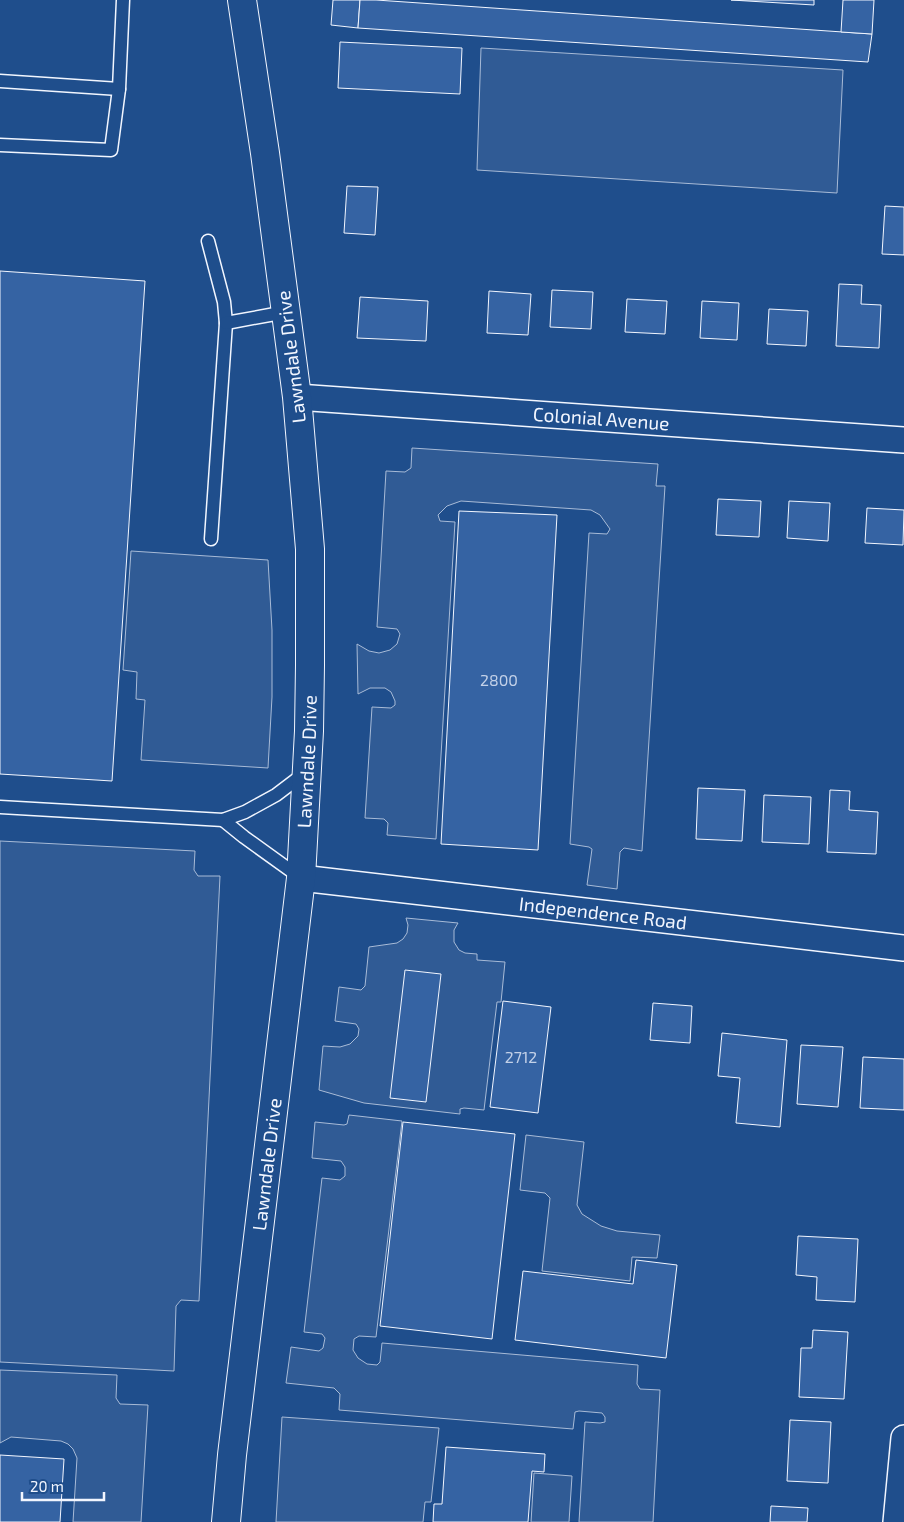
<svg xmlns="http://www.w3.org/2000/svg" width="904" height="1522" font-family="'Exo 2',sans-serif">
<rect width="100%" height="100%" fill="#1f4e8c"/>
<g fill="#305b95" stroke="#a8bbd7">
<path d="M481,48L843,70L837,193L477,170Z"/>
<path d="M412,448L658,464L656,486H665L642,851L624,848L620,852L617,889L587,885L592,849L589,847L570,844L589,533L607,534L610,529L600,515L591,510L461,501L447,506L438,515L440,521L455,522L436,839L387,835L388,823L384,819L365,818L372,707L391,708L395,705V701L391,692L385,688H370L358,694L357,644L369,651L379,653L390,650L397,644L400,634L397,629L377,627L386,471L405,472L411,468Z"/>
<path d="M131,551L268,560L272,630V697L268,768L141,760L145,700L136,699L137,672L123,670Z"/>
<path d="M0,841L195,851L194,870L198,876H220L199,1301L181,1300L176,1306L174,1371L0,1362Z"/>
<path d="M406,918L458,923L454,930V942L459,950L465,953L477,954V960L505,962L501,1002H497L484,1110L464,1108L460,1109V1114L364,1103L319,1090L323,1046L340,1047L350,1044L358,1036L359,1029L356,1024L335,1021L339,987L361,990L365,986L369,947L397,943L403,939L407,933L408,925Z"/>
<path d="M349,1115L402,1121L376,1337L359,1336L354,1339L353,1350L358,1358L367,1364L377,1365L380,1362L382,1343L638,1365L637,1384L640,1389L660,1390L653,1522H579L585,1422L600,1423L605,1422V1417L602,1413L579,1411L575,1412L573,1429L339,1410L340,1394L334,1388L286,1383L291,1347L319,1351L323,1348L325,1338L322,1334L304,1332L322,1178L340,1180L345,1176V1167L341,1161L312,1158L315,1122L344,1125L347,1124Z"/>
<path d="M526,1135L584,1142L577,1205L582,1214L601,1226L617,1231L660,1235L657,1258L632,1257L630,1281L542,1271L550,1198L545,1193L520,1190Z"/>
<path d="M0,1370L117,1375L116,1398L120,1404L148,1405L141,1522H73L77,1458L73,1449L68,1444L61,1441L11,1437L0,1443Z"/>
<path d="M282,1417L439,1428L431,1502H425L423,1522H276Z"/>
<path d="M534,1473L572,1476L569,1522H531Z"/>
</g>
<g fill="#3563a3" stroke="#f2f6ff">
<path d="M333,0H360L358,28L331,25Z"/>
<path d="M360,0H376L872,34L868,62L358,28Z"/>
<path d="M731,0H814V5Z"/>
<path d="M843,0H874L872,34L841,32Z"/>
<path d="M340,42L462,48L460,94L338,88Z"/>
<path d="M347,186L378,187L375,235L344,233Z"/>
<path d="M885,206L904,207V255L882,254Z"/>
<path d="M0,271L145,281L112,781L0,774Z"/>
<path d="M839,284L862,285L861,304L881,305L879,348L836,346Z"/>
<path d="M552,290L593,292L591,329L550,327Z"/>
<path d="M489,291L531,294L528,335L487,333Z"/>
<path d="M360,297L428,301L426,341L357,338Z"/>
<path d="M627,299L667,301L665,334L625,332Z"/>
<path d="M702,301L739,303L737,340L700,338Z"/>
<path d="M769,309L808,311L806,346L767,344Z"/>
<path d="M718,499L761,501L759,537L716,535Z"/>
<path d="M789,501L830,503L828,541L787,538Z"/>
<path d="M867,508L904,510L903,545L865,543Z"/>
<path d="M459,511L557,515L538,850L441,844Z"/>
<path d="M698,788L745,790L742,841L696,839Z"/>
<path d="M830,790L850,791L849,810L878,812L876,854L827,852Z"/>
<path d="M764,795L811,797L809,844L762,842Z"/>
<path d="M405,970L441,974L426,1102L390,1098Z"/>
<path d="M503,1001L551,1007L538,1113L490,1107Z"/>
<path d="M653,1003L692,1006L690,1043L650,1040Z"/>
<path d="M722,1033L787,1040L780,1127L736,1123L740,1078L718,1076Z"/>
<path d="M801,1045L843,1047L838,1107L797,1104Z"/>
<path d="M863,1057L904,1059V1110L860,1108Z"/>
<path d="M403,1122L515,1134L492,1339L380,1326Z"/>
<path d="M798,1236L858,1239L855,1302L816,1300L817,1277L796,1275Z"/>
<path d="M636,1260L677,1265L666,1358L515,1340L523,1271L633,1284Z"/>
<path d="M813,1330L848,1332L844,1399L799,1397L801,1348H812Z"/>
<path d="M790,1420L831,1422L828,1483L787,1481Z"/>
<path d="M446,1447L545,1454L544,1472L532,1471L528,1522H433L434,1504H442Z"/>
<path d="M0,1455L64,1459L60,1522H0Z"/>
<path d="M771,1506L808,1508L807,1522H770Z"/>
</g>
<g fill="none" stroke-linecap="round" stroke-linejoin="round">
<defs>
<g id="lane">
<path d="M0,81L119,89"/>
<path d="M0,145L111,150L119,89L123,0"/>
<path d="M208,241L224,302L226,323L211,539"/>
<path d="M226,323L286,312"/>
<path d="M0,807L223,820L245,812L276,795L305,773"/>
<path d="M223,820L244,837L301,878"/>
</g>
<g id="street">
<path id="s1" d="M297,397L904,440"/>
<path id="s2" d="M301,878L904,948"/>
<path d="M896,1522L904,1438"/>
</g>
<g id="secondary">
<path id="s3" d="M226,1522L232,1455L301,878L309,731L310,665V549L297,397L265,153L242,0"/>
</g>
</defs>
<use href="#lane" stroke="#f2f6ff" stroke-width="15"/>
<use href="#street" stroke="#f2f6ff" stroke-width="28"/>
<use href="#secondary" stroke="#f2f6ff" stroke-width="30"/>
<use href="#lane" stroke="#1f4e8c" stroke-width="12"/>
<use href="#street" stroke="#1f4e8c" stroke-width="25"/>
<use href="#secondary" stroke="#1f4e8c" stroke-width="28"/>
</g>
<g text-anchor="middle" stroke-width="4" stroke-linejoin="round" paint-order="stroke">
<g font-size="16" fill="#c3d1e8">
<text x="499" y="686">2800</text>
<text x="521" y="1063">2712</text>
</g>
<g font-size="19" fill="#f2f6ff" stroke="#1f4e8c">
<text transform="translate(291 357) rotate(-97)" y="7">Lawndale Drive</text>
<text dy="7" stroke="none"><textPath href="#s1" startOffset="305">Colonial Avenue</textPath></text>
<text dy="7" stroke="none"><textPath href="#s3" startOffset="765">Lawndale Drive</textPath></text>
<text dy="7" stroke="none"><textPath href="#s2" startOffset="304">Independence Road</textPath></text>
<text dy="7" stroke="none"><textPath href="#s3" startOffset="360">Lawndale Drive</textPath></text>
</g>
</g>
<path d="M22 1492v8h82v-8" fill="none" stroke="#f2f6ff" stroke-width="2.5"/>
<text x="30" y="1492" font-size="15" fill="#f2f6ff" stroke="#1f4e8c" stroke-width="4" paint-order="stroke">20 m</text>
</svg>
